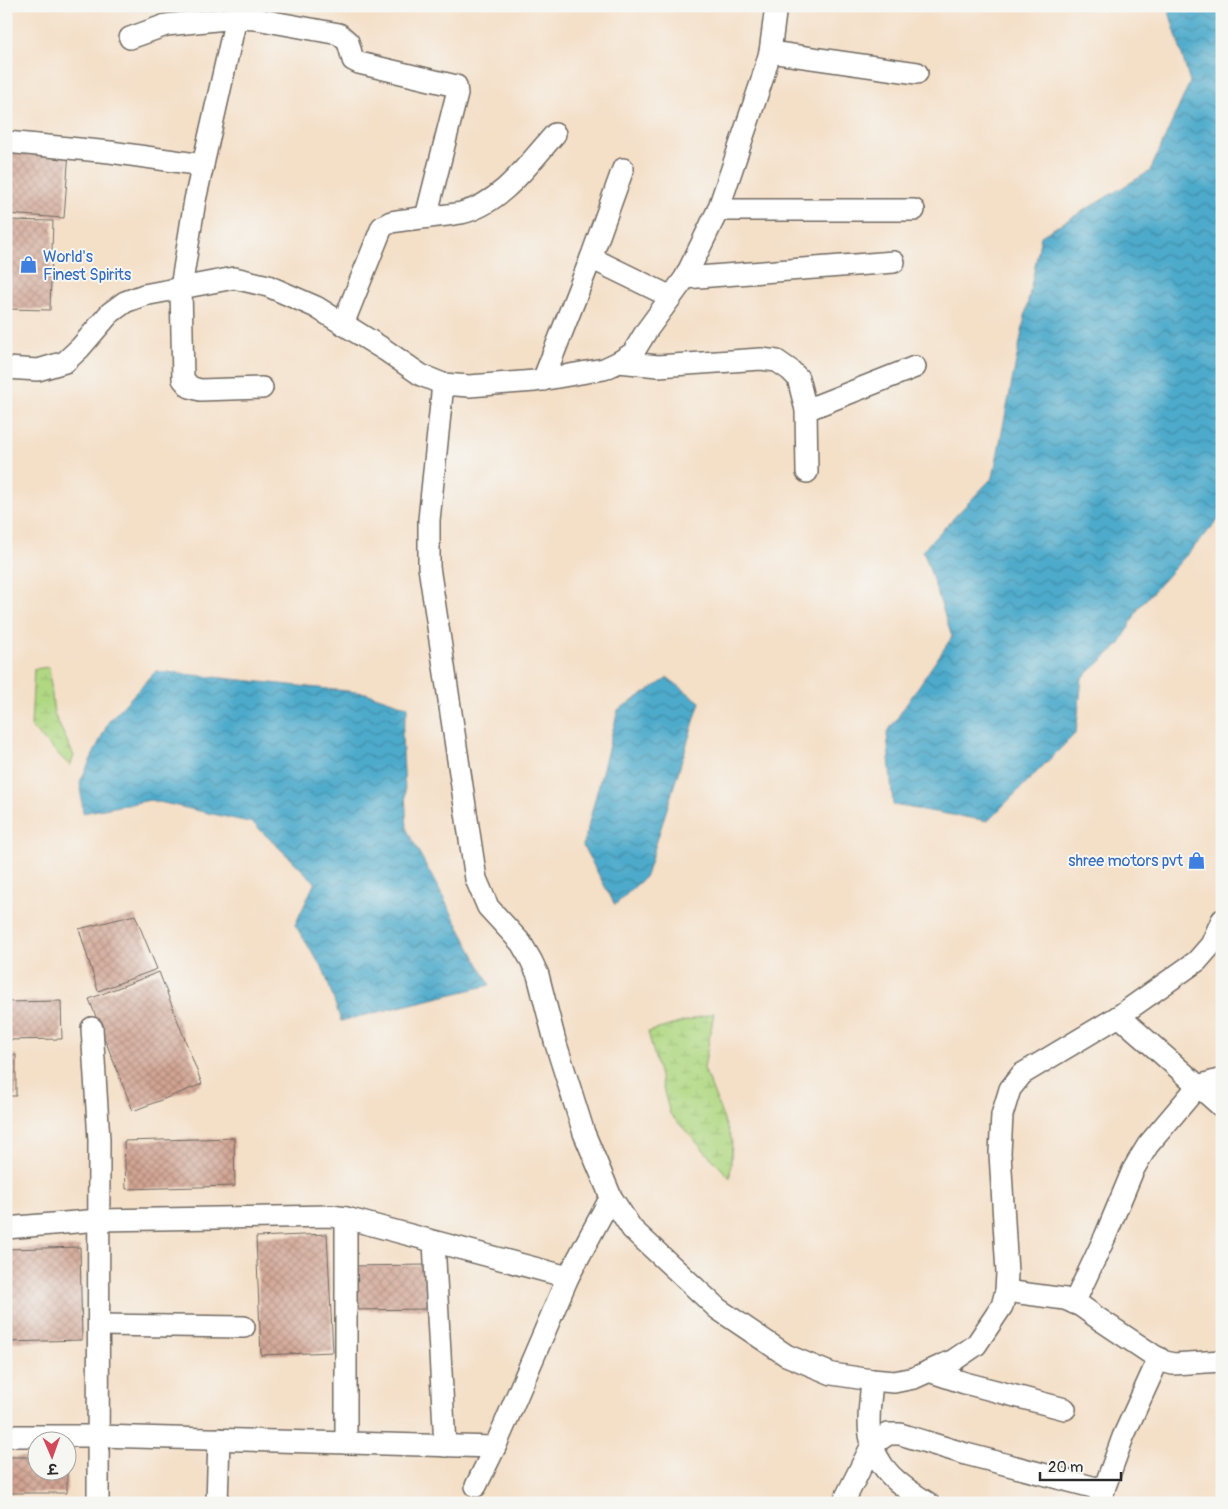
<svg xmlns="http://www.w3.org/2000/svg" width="1228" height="1509" font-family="Pangolin,'Playpen Sans Deva',sans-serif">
<defs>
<pattern id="wetland-marsh" width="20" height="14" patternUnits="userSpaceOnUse" patternTransform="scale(1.25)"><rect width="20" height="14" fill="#b0d883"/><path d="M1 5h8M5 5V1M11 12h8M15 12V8" fill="none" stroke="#98ba71"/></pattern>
<pattern id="water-waves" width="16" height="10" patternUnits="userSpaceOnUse" patternTransform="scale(1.25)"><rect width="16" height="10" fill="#4daacb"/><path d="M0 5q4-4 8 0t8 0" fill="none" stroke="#408ba5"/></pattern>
<pattern id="building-cross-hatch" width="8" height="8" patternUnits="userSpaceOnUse" patternTransform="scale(1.25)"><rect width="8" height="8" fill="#d2a493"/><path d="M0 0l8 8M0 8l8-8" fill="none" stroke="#ab8678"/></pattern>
</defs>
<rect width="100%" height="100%" fill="#f6f6f2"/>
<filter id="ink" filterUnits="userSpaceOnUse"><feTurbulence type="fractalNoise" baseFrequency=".02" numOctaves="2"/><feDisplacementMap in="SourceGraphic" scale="10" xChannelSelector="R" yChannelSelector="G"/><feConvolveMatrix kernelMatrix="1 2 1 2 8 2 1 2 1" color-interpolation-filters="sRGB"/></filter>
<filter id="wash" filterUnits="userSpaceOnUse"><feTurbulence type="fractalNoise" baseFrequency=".0096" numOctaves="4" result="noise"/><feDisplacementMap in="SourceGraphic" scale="20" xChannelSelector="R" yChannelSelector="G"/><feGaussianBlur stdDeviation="1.12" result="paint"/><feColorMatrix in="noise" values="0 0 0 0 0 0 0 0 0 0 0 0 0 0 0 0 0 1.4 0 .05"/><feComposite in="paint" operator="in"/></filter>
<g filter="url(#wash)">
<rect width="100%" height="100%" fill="#f4dfc7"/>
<g fill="url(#wetland-marsh)" stroke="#6e8257">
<path d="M49,667L54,714L74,756L70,766L31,727L34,669Z"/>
<path d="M714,1013L704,1068L732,1141L730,1178L670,1114L648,1032Z"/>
</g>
<g fill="url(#water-waves)" stroke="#3c6a7b">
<path d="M1170,6H1222V516L1139,607L1120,644L1082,678L1076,733L988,821L893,805L887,733L952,637L923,550L993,477L1041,236L1150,171L1190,82L1168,8Z"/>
<path d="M156,671L366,693L408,707L402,734L407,830L490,985L341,1021L324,971L295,925L315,882L253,823L150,800L83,813L80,782L109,721Z"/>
<path d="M668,678L700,702L646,876L615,905L583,846L618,710Z"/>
</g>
<g id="blocks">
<g fill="url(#building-cross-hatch)">
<path d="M6,147L69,151L64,218L6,214Z"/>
<path d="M6,220L53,221L50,310L6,309Z"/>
<path d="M135,915L157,969L98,991L79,929Z"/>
<path d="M159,972L202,1084L133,1111L89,999Z"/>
<path d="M61,1001L62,1039L6,1040V1002Z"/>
<path d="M16,1055V1096H6V1056Z"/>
<path d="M234,1138L235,1186L126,1189L124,1141Z"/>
<path d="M327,1234L333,1352L261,1355L256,1237Z"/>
<path d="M80,1247L82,1340L6,1342V1249Z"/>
<path d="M428,1265L429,1309L349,1310L348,1266Z"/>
<path d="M6,1457H38V1472H67V1493H6Z"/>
</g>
</g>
</g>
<g filter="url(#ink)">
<use href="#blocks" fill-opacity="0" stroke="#716a62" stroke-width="1"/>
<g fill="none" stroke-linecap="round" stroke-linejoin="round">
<defs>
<g id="street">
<path d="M236,18L195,200L181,288L183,379L190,387L200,390L262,388"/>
<path d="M130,38L166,25L236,18L256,19L339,34L348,42L353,60L359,63L456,86L457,94L426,217"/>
<path d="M770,52L917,73"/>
<path d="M6,142L110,152L203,165"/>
<path d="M718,210H914"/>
<path d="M591,258L671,297"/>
<path d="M685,278L894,262"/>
<path d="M343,324L382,227L391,222C414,218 438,217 461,213C501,204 529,163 555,134"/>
<path d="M619,362L658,366L761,359L777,361L790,370L798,378L806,410L807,472"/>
<path d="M6,368L38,370L65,362L80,348L110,313L125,302L144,295L234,278L268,286L316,307L385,350L421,375L443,384L469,386L535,381L604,369L619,362L633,353L647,330L685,278L718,210L762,80L770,52L776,6"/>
<path d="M543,380L591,258L623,169"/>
<path d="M443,384L429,520V567L476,879L488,907L521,943L531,960L538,975L555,1041L584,1133L611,1197L632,1229L718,1309L786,1355L832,1374L872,1380L894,1382L914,1378L954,1360L976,1345L1002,1306L1006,1291L1007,1273L1000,1153L1002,1115L1010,1089L1022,1074L1119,1016L1197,961L1211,945L1222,920"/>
<path d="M806,410L915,367"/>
<path d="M1119,1016L1222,1107"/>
<path d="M92,1028L99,1140L98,1503"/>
<path d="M346,1218V1443"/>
<path d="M6,1228L99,1220L331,1216L346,1218L568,1277"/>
<path d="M434,1242L445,1446"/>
<path d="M1006,1291L1065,1299L1081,1306L1099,1319L1162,1361L1173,1364L1222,1361"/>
<path d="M1074,1303L1105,1237L1133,1170L1140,1158L1148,1145L1198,1086L1222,1079"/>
<path d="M99,1325L244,1327"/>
<path d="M929,1371L965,1383L1065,1409"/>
<path d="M872,1380C871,1397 867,1418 870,1435C876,1469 900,1486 928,1503"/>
<path d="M6,1436H99L495,1447"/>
<path d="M476,1486L495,1447L568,1277L611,1197"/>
<path d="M217,1503L219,1439"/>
<path d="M843,1503L872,1445L888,1434H900L966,1454L1104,1490"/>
<path d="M1099,1503L1123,1437L1159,1358"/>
</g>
</defs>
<use href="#street" stroke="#716a62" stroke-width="24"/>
<use href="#street" stroke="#fff" stroke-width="21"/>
</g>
</g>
<defs>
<symbol id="shop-bare" viewBox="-9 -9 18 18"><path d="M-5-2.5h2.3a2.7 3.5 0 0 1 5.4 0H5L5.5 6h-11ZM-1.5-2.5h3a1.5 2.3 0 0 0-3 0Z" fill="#3f7fe0" stroke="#f6f6f2" stroke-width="2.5" paint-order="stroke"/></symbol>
</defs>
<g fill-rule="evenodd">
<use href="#shop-bare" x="16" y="252" width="25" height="25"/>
<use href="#shop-bare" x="1184" y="848" width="25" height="25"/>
</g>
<g text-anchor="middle" stroke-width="4" stroke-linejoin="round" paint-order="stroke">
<g font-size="16" fill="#366cbe" stroke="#f6f6f2" text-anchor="start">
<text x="43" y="262">World's<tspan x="43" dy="18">Finest Spirits</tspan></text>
<text x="1183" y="866" text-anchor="end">shree motors pvt</text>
</g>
</g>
<rect width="1228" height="1509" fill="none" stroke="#f6f6f2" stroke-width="25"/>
<g transform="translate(52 1456) rotate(178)"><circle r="24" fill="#f6f6f2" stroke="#a5a5a2"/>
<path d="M0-4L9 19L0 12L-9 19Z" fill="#d1495b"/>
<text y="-8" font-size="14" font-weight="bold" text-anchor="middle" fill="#2b2b2b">उ</text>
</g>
<path d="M1040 1472v8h81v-8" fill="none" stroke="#2b2b2b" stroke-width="2.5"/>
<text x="1048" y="1472" font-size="15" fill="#2b2b2b" stroke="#f6f6f2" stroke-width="4" paint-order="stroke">20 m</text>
</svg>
